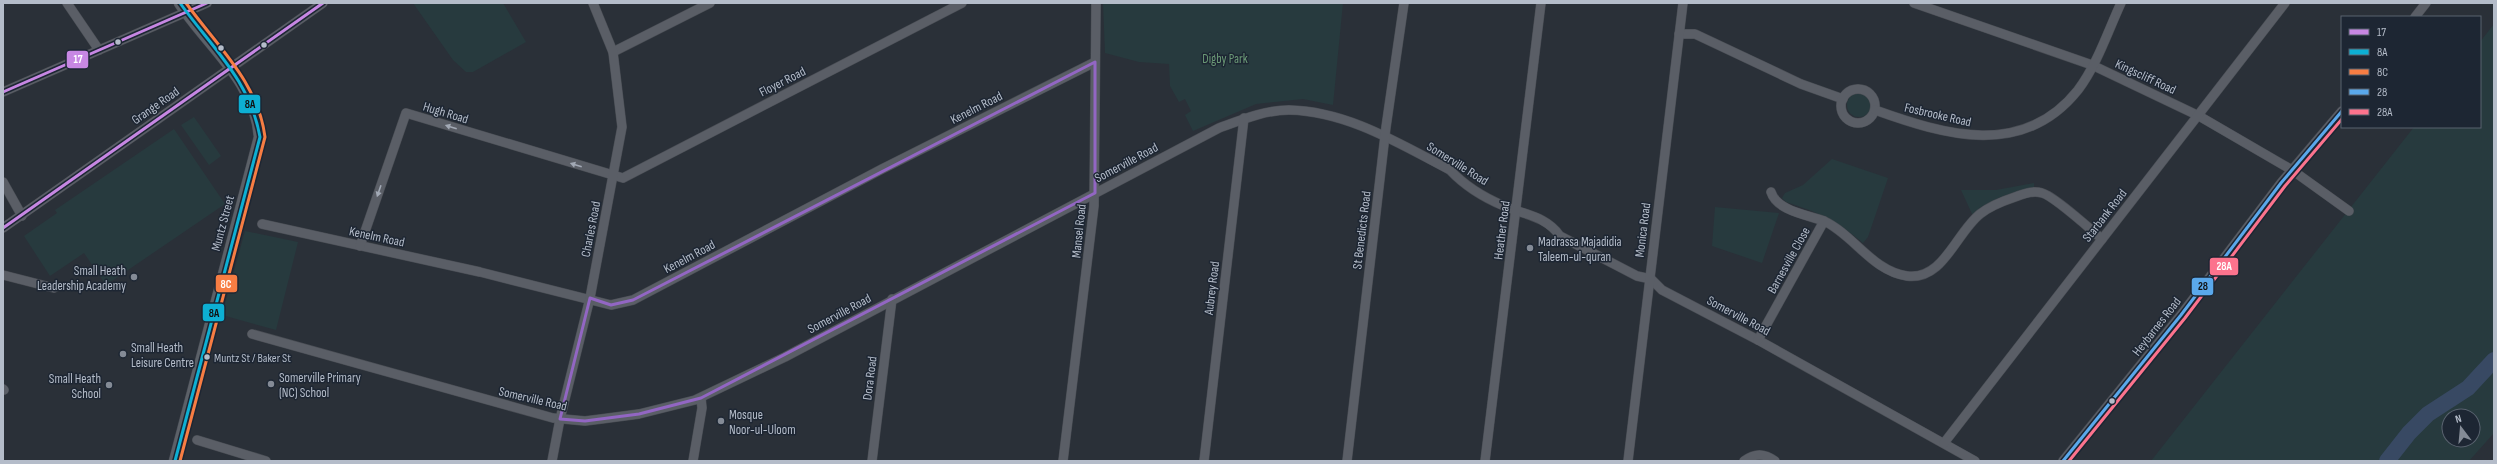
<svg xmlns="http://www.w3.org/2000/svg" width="2497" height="464" font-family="'Sofia Sans Condensed',sans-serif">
<rect width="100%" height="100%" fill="#2a3038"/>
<g fill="#273a3e" fill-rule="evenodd">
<path d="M413,3H503L526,42L473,72H466L453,60Z"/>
<path d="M1103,3H1343L1333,105L1303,99L1256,104L1193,131L1185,115L1191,111L1185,99L1179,102L1170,86L1169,64L1139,62L1105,53Z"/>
<path d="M2494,24V433L2469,461H2151L2414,127H2480V42ZM2449,416H2473V440H2449Z"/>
<circle cx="1859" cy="105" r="12"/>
<path d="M194,117L221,156L209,165L181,125Z"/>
<path d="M174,129L225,204L106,285L84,253L50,276L24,236L57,213L55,210Z"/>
<path d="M1832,159L1888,178L1868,237L1863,243C1835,220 1820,213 1786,202L1782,198L1785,193L1803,185Z"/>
<path d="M2034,183V187L2003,197L1973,216L1961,190H1996Z"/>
<path d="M1715,207L1779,213L1762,263L1712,246Z"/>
<path d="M245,231L298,242L276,330L222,315Z"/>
</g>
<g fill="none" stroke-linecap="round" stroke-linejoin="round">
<path stroke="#384963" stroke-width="16" d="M2387,461L2409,433L2428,414L2468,388L2494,360"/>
<defs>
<g id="minor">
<path d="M67,3L99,50"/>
<path d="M1914,3L2092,65L2199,116L2292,170L2349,211"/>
<path d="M2415,17L2426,3"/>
<path d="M1679,34H1695L1801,84L1843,99"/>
<path d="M613,52L710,3"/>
<circle cx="1858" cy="106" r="17"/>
<path d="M3,92L207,3"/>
<path d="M1875,110C1945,135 2023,159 2078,90C2097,65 2108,31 2121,3"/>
<path d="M3,182L22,216"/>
<path d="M1771,192C1777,211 1808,215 1824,221"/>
<path d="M262,224L480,272L611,305L633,300L882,169L1095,62"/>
<path d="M3,228L323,3"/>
<path d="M360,246L406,113L623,178L962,3"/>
<path d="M3,275L54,288"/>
<path d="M252,334L553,418L585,421L601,419L639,414L695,400L785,357L1219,128C1241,120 1265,110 1289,110C1347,111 1400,144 1450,170C1464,185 1485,198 1504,206C1525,215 1546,216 1560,236L1637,276L1651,279L1662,290L1758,340L1975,461"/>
<path d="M1758,340L1824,221C1854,235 1872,271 1907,276C1943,281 1956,233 1980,214C1990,206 2003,201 2015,197C2024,194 2033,190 2042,193C2054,196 2090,229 2102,239"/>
<path d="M3,389L4,390"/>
<path d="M197,440L266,461"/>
<path d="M1944,443L2285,3"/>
<path d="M552,461L560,419L590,298L622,127L613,52L593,3"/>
<path d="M693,461L702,408L701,398"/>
<path d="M872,461L892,299"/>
<path d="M1063,461L1094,206L1096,3"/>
<path d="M1204,461L1244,118"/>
<path d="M1347,461L1386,127L1404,3"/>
<path d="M1485,461L1541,3"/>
<path d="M1628,461L1683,3"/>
<path d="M1744,461C1755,453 1764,453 1775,461"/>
<path d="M2063,461L2181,315L2281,183L2342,111"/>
</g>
<path id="major" d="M175,461L260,137C256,81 208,46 180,3"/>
</defs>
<use href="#minor" stroke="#484c53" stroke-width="10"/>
<use href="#major" stroke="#484c55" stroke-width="13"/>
<use href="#minor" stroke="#5a5e66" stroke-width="9"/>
<use href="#major" stroke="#5c6168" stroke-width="12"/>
<defs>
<g id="bus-1">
<path d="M3,92L207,3"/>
<path d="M3,228L323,3"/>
</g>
<path id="bus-2" d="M175,461L260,137C250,80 212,48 180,3"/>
<path id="bus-3" d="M180,461L265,137C258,82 217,46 186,3"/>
<path id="bus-4" d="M2063,461L2181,315L2281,183L2342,111"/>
<path id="bus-5" d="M2069,461L2185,318L2285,186L2342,119"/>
</defs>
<use href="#bus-1" stroke="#1d2633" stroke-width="6"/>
<use href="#bus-2" stroke="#1d2633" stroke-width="6"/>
<use href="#bus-3" stroke="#1d2633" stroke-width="6"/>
<use href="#bus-4" stroke="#1d2633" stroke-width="6"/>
<use href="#bus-5" stroke="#1d2633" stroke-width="6"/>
<use href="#bus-1" stroke="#c787e3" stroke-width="3"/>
<use href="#bus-2" stroke="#0dafd3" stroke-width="3"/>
<use href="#bus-3" stroke="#f77d43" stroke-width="3"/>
<use href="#bus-4" stroke="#5aa8eb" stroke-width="3"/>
<use href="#bus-5" stroke="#fc738d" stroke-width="3"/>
</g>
<defs><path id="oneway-solid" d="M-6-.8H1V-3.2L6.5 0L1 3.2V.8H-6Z"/></defs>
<g fill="#a2a9b5">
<use href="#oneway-solid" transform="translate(451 127) rotate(-163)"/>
<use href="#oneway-solid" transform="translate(576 165) rotate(-163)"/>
<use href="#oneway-solid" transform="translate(379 191) rotate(109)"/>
</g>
<path fill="none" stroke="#9266c3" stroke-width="3" stroke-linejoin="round" d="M1095,62V193L701,398L639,414L585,421L560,419L590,298L611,305L633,300Z"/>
<g fill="#b4bcc9" stroke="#1d2633" stroke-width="1.5">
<circle cx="118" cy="42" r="3.5"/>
<circle cx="264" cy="45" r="3.5"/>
<circle cx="221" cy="48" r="3.5"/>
<circle cx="207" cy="357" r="3.5"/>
<circle cx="2112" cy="401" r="3.5"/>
</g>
<g fill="#848b96" stroke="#1d2633" stroke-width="1.5">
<circle cx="1530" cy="248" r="4"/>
<circle cx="134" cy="277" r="4"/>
<circle cx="123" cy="354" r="4"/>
<circle cx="271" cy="384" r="4"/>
<circle cx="109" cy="385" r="4"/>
<circle cx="721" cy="421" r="4"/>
</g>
<g text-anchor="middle" stroke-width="3" stroke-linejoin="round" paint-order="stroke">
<g font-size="12" fill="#b4bcc9" stroke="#1d2633" text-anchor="start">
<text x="214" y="362">Muntz St / Baker St</text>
</g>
<g font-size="13" fill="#6b9a76" stroke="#1d2633">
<text x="1225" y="63">Digby Park</text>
</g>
<g font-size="13" fill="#b4bcc9" stroke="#1d2633">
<text transform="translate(2146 76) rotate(25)" y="5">Kingscliff Road</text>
<text transform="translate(782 81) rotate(-27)" y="5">Floyer Road</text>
<text transform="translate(155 105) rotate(-35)" y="5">Grange Road</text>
<text transform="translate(976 107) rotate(-27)" y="5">Kenelm Road</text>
<text transform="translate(446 112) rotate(17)" y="5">Hugh Road</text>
<text transform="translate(1938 114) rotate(13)" y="5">Fosbrooke Road</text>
<text transform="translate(1126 162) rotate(-28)" y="5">Somerville Road</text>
<text transform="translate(1458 163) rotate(32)" y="5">Somerville Road</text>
<text transform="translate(2104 215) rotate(-52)" y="5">Starbank Road</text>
<text transform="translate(222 223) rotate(-75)" y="5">Muntz Street</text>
<text transform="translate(590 229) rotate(-79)" y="5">Charles Road</text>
<text transform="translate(1361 230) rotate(-83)" y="5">St Benedicts Road</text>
<text transform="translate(1501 230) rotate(-83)" y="5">Heather Road</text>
<text transform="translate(1642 230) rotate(-83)" y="5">Monica Road</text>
<text transform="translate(1078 231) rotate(-84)" y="5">Mansel Road</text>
<text transform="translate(377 236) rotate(12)" y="5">Kenelm Road</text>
<text transform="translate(689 256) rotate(-28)" y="5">Kenelm Road</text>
<text transform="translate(1788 260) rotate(-61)" y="5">Barnesville Close</text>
<text transform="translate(1211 288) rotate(-83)" y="5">Aubrey Road</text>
<text transform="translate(839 313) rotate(-28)" y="5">Somerville Road</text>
<text transform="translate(1739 315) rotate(28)" y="5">Somerville Road</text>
<text transform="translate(2156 326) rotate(-52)" y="5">Heybarnes Road</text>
<text transform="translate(869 378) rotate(-83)" y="5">Dora Road</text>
<text transform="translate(533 398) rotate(13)" y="5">Somerville Road</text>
</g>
<g font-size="13" fill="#b4bcc9" stroke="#1d2633" text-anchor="start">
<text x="1538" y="246">Madrassa Majadidia<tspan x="1538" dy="15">Taleem-ul-quran</tspan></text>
<text x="126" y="275" text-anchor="end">Small Heath<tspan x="126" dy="15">Leadership Academy</tspan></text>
<text x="131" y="352">Small Heath<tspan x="131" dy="15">Leisure Centre</tspan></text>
<text x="279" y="382">Somerville Primary<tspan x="279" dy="15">(NC) School</tspan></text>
<text x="101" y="383" text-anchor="end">Small Heath<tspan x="101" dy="15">School</tspan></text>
<text x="729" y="419">Mosque<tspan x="729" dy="15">Noor-ul-Uloom</tspan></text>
</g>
</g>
<g stroke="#1d2633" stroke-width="1.5">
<rect x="66" y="50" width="23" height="19" rx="4" fill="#c787e3"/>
<rect x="238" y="94" width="23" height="20" rx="4" fill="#0dafd3"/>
<rect x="2209" y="257" width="30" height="19" rx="4" fill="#fc738d"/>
<rect x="215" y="274" width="23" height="19" rx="4" fill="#f77d43"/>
<rect x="2191" y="277" width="23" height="19" rx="4" fill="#5aa8eb"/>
<rect x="202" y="303" width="23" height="19" rx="4" fill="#0dafd3"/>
</g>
<g font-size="11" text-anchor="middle" font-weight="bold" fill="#fff">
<text x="78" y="63">17</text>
<text x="2224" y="270">28A</text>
<text x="226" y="288">8C</text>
</g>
<g font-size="11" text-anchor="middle" font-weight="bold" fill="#111">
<text x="250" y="108">8A</text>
<text x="2203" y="290">28</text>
<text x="214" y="317">8A</text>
</g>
<rect width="2497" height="464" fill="none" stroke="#b4bcc9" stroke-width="8"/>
<rect x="2341" y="16" width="140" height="112" fill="#1d2633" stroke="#59626f"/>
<rect x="2349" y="29" width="20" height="6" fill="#c787e3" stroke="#59626f"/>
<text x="2377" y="36" font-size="12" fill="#b4bcc9">17</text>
<rect x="2349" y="49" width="20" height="6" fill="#0dafd3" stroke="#59626f"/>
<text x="2377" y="56" font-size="12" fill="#b4bcc9">8A</text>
<rect x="2349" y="69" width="20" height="6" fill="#f77d43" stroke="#59626f"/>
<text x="2377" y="76" font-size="12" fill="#b4bcc9">8C</text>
<rect x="2349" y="89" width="20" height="6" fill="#5aa8eb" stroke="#59626f"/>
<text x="2377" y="96" font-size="12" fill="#b4bcc9">28</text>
<rect x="2349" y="109" width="20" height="6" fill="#fc738d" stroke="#59626f"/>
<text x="2377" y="116" font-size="12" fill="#b4bcc9">28A</text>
<g transform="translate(2461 428) rotate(344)"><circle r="19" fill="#1d2633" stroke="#59626f"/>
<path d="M0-3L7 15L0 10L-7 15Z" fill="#848b96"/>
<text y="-6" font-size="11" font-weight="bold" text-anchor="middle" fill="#b4bcc9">N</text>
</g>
</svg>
